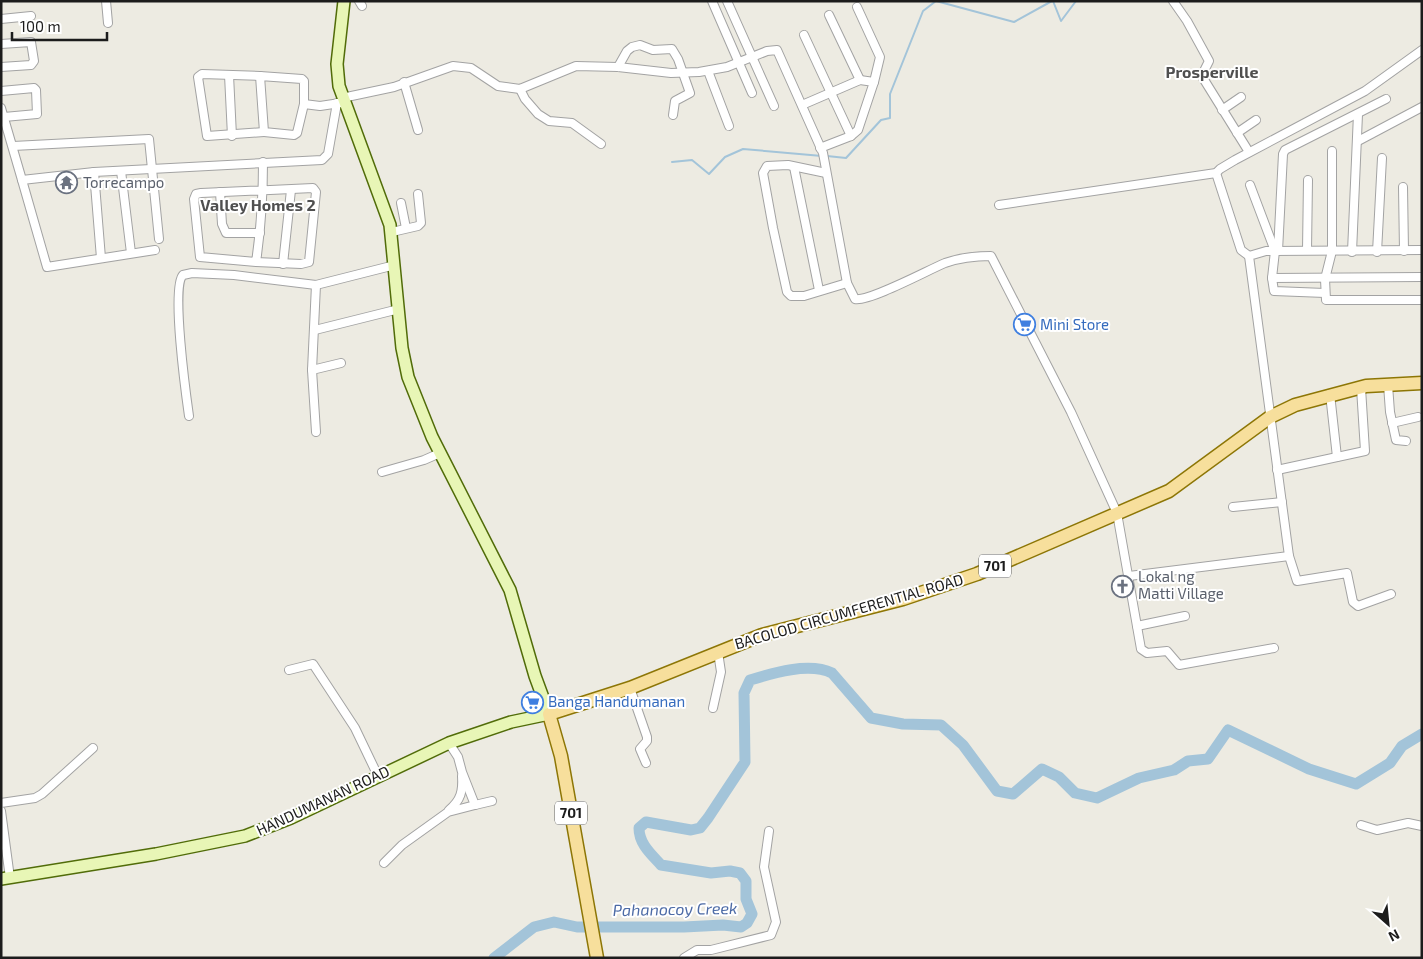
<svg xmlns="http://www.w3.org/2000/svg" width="1423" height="959" font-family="'Exo 2',sans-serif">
<rect width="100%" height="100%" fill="#edebe2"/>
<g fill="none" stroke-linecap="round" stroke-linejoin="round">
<g stroke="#a3c4d9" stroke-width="2">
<path d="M1053,1L1061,21L1076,1"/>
<path d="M827,156L846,158L881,120L890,118V94L923,11L936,1L1014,22L1052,1"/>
<path d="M672,162L692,160L709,174L725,157L743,149L822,156"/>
</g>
<path stroke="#a3c4d9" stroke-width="11" d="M494,958L534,927L554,922L577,927H684L723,925L741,927L747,923L752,914L746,899V881L740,873L730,871L711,873L661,865C651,854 639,844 639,828L646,822L691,830L700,828L708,818L745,762L744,693L750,680C773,673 809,662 832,673L871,718L903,724L941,725L963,745L997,791L1013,794L1042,769L1059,777L1075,793L1097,798L1139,778L1174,770L1188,761L1208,759L1228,730L1309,769L1356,784L1390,763L1402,746L1422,734"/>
<defs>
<g id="street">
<path d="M106,1L108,23"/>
<path d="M359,1L362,6"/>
<path d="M712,1L752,93"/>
<path d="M727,1L774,106"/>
<path d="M1173,1L1187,21L1209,61L1203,73V78L1249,152"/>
<path d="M857,7L880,57L874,82"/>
<path d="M829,15L860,80"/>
<path d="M1,19L31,16"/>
<path d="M804,35L851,136"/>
<path d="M1,44L31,42L34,61L31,65L1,67"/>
<path d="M618,67L627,51L632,47L640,45L653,50L672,49L678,59L690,93L675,101L673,115"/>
<path d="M708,71L729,126"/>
<path d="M229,75L232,136"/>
<path d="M260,76L302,79L304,81V104L297,133L294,135L264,132Z"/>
<path d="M260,76L202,74L198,77L207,136L264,132"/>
<path d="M404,82L418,130"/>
<path d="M520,89L525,99L538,114L549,121L572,123L601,144"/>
<path d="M1,91L34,88L36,90L37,114L4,117"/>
<path d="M342,98L394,87L453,66L471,68L498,86L520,89L576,66L618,67L671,73L699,72L727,67L767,51L777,50L823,153L847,283L855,299C869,302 928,270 945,263C959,258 976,256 991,256L1071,412L1117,513L1141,649L1147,653L1167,651L1179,665L1274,648"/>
<path d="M304,104L320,106L340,103"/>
<path d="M802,105L860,80L874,82L858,130L851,136L820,148"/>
<path d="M1,108L22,180"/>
<path d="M1222,110L1241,97"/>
<path d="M1237,133L1256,120"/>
<path d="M1358,141L1422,107"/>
<path d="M13,146L149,139L159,239"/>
<path d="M1332,151V251L1325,279L1326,300H1422"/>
<path d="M794,167L819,290"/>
<path d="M121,171L131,253"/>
<path d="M94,172L101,258"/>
<path d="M826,173L788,165L767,166L763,173L773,228L787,292L791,296H804L847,283"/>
<path d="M1216,173L1241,250L1249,256"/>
<path d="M1250,185L1275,251L1272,278L1274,291L1325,293"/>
<path d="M1403,187L1404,251"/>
<path d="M220,192L222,224L226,233H260"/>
<path d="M401,203L406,228"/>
<path d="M999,205L1216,173L1220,169L1235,160L1365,91L1422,50"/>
<path d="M392,232L418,226L421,223L418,194"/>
<path d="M155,250L47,267L22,180L94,172L322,160L328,154L337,103"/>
<path d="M1307,250L1308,180"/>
<path d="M1278,251L1283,154L1285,150L1386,99"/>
<path d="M1352,252L1358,114"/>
<path d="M1377,252L1382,158"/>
<path d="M256,262L301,264L309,262L316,192L313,188L201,193L196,194L194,199L200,257L256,262C261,228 263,196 263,162"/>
<path d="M283,264L291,190"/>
<path d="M1272,278L1422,277"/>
<path d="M315,330L399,309"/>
<path d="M312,370L341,363"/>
<path d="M1388,385L1390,412L1396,440L1406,441"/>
<path d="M1330,394L1337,457"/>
<path d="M189,416C186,395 171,286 183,275L192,273L234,275L316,285L395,265"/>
<path d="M1392,423L1418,417"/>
<path d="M316,432L312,370L316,285"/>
<path d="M1277,470L1365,451L1361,388"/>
<path d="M382,472L424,460L440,453"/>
<path d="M1233,507L1282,502"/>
<path d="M1129,576L1289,556"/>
<path d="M1391,594L1358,606L1353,602L1347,573L1297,581L1289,556L1249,256L1266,251L1422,250"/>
<path d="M1137,626L1185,616"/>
<path d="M289,670L313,664L355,728L378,776"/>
<path d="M630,688L647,737V741L640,749L646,763"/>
<path d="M713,708L721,672L718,652"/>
<path d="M1,803L35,798L42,794L93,748"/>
<path d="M475,805L492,801"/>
<path d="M449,810C461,800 463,791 462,776"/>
<path d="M1,811L10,878"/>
<path d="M1361,825L1377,830L1408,823L1422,826"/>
<path d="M384,863L402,845L448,812L475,805L462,772L458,757L449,743"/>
<path d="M684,958L697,950H711L771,935L776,922L764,867L769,831"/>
</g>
<path id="secondary" d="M1,879L156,854L245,836L291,818L449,743L511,722L549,714L535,676L510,590L432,437L408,377L402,348L390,225L339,86L337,64L344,1"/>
<path id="primary" d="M597,958L561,756L549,714L630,688L762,635L903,599L977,574L1169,491L1270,417L1295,405L1366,386L1422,383"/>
</defs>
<use href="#street" stroke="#a3a3a3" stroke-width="10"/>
<use href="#secondary" stroke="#516c09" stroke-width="14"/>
<use href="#primary" stroke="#8d7606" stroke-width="15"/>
<use href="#street" stroke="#fff" stroke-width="8"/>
<use href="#secondary" stroke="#e8f6b6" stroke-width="11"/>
<use href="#primary" stroke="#f7df9c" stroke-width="12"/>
</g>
<defs>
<symbol id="temple-ring" viewBox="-11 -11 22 22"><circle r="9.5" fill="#fff" stroke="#6b7280" stroke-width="1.5"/><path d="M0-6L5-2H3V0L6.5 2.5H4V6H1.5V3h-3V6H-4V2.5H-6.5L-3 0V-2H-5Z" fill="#6b7280"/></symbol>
<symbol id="supermarket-ring" viewBox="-11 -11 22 22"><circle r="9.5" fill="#fff" stroke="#3f7fe0" stroke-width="1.5"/><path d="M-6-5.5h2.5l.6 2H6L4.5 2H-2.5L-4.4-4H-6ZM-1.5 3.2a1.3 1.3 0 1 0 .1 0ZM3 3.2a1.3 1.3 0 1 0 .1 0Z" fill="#3f7fe0"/></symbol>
<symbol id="church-ring" viewBox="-11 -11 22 22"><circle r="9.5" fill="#fff" stroke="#6b7280" stroke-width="1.5"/><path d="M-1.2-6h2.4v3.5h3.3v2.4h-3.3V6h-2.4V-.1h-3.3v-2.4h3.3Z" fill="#6b7280"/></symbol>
</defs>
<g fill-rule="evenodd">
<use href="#temple-ring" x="54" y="170" width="25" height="25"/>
<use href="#supermarket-ring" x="1012" y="312" width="25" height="25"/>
<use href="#church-ring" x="1110" y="574" width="25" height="25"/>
<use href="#supermarket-ring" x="520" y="690" width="25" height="25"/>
</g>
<g text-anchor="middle" stroke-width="4" stroke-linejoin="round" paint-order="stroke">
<g fill="#fff" stroke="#606060" stroke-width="1">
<rect x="979" y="554.5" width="32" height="23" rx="4"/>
<rect x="555" y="801.5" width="32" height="23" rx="4"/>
</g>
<g font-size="14" font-weight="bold" fill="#1c1c1c">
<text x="995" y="571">701</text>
<text x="571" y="818">701</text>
</g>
<g font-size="15" fill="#5b616d" stroke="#fff" text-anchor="start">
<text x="83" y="188">Torrecampo</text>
<text x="1138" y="582">Lokal ng<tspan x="1138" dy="17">Matti Village</tspan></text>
</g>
<g font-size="15" fill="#366cbe" stroke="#fff" text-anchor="start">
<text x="1040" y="330">Mini Store</text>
<text x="548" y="707">Banga Handumanan</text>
</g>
<g font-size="15" fill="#1c1c1c" stroke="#fff">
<text transform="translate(849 612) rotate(-16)" y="5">BACOLOD CIRCUMFERENTIAL ROAD</text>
<text transform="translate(323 801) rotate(-25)" y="5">HANDUMANAN ROAD</text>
</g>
<g font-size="16" font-weight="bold" fill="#4f4f4f" stroke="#fff">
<text x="1212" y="78">Prosperville</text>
<text x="258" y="211">Valley Homes 2</text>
</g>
<g font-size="16" font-style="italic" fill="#4d6ba6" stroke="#fff">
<text transform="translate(675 909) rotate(-1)" y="6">Pahanocoy Creek</text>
</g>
</g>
<rect width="1423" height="959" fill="none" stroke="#1c1c1c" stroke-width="5"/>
<g transform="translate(1388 924) rotate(153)" stroke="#ffffff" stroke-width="4" paint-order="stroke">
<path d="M0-4L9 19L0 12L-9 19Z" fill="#1c1c1c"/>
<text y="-8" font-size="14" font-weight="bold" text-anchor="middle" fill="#1c1c1c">N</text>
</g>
<path d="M12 32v8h95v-8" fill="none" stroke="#1c1c1c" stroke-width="2.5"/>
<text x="20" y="32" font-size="15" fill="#1c1c1c" stroke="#ffffff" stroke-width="4" paint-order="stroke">100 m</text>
</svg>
